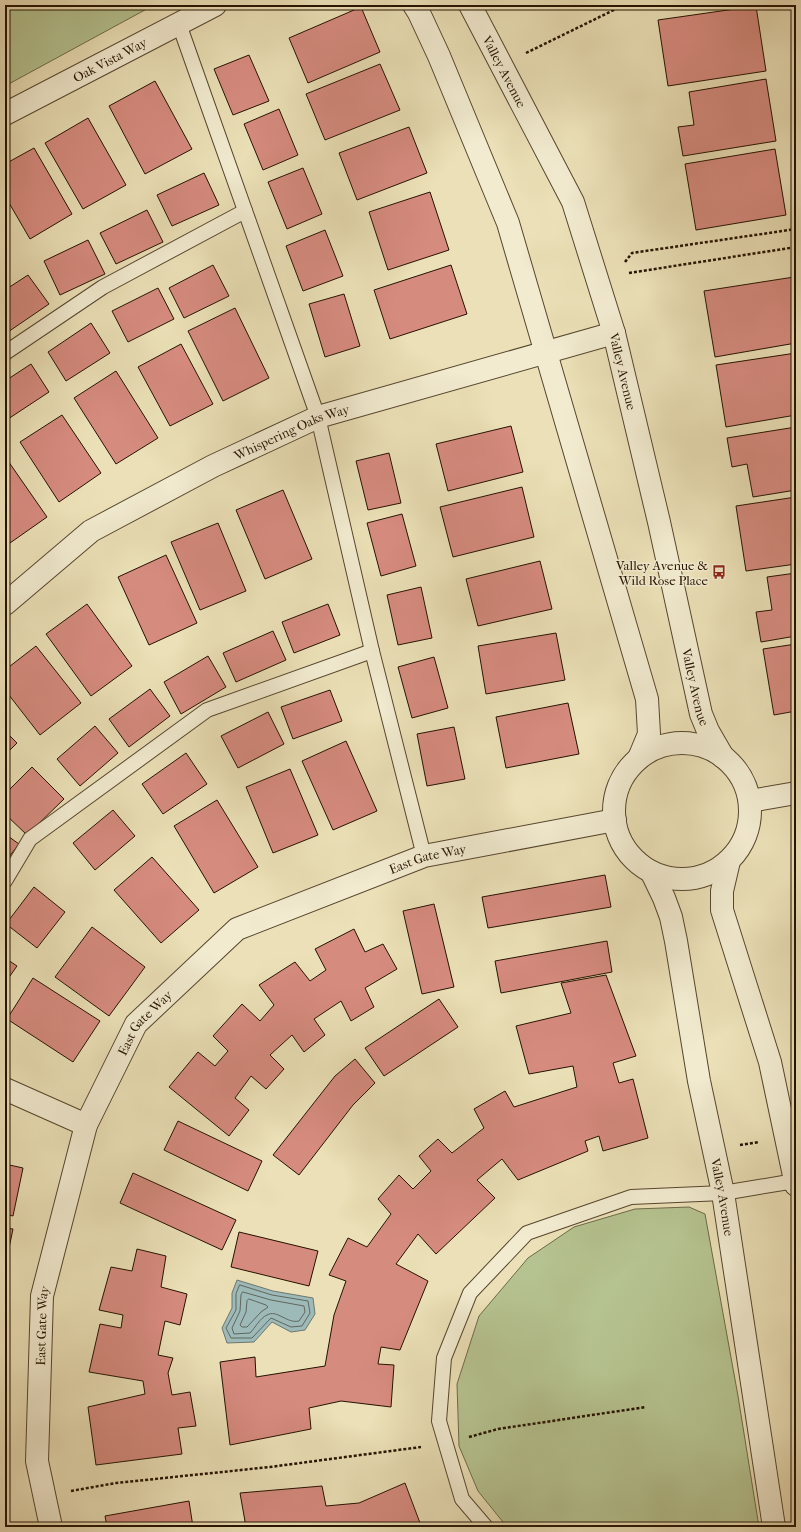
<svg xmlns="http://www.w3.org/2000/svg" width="801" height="1532" font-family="'IM FELL French Canon',serif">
<rect width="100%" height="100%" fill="#ebe0b7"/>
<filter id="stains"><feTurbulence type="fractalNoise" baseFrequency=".005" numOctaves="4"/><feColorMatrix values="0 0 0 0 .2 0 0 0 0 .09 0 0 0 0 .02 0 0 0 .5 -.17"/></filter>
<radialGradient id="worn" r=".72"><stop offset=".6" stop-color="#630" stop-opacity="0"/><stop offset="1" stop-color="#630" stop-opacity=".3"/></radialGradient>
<g fill="#b5c390" stroke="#6d6a48">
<path d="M5,5H154L5,86Z"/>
<path d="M689,1207L705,1214L738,1396L759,1527H507L478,1491L459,1446L457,1384L479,1316L528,1258L574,1227L635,1209Z"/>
</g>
<path fill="#9dbab9" stroke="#6d776f" d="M237,1280L273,1291L313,1298L315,1314L305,1330L291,1332L272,1322L254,1342L227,1343L222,1328L232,1308V1293Z"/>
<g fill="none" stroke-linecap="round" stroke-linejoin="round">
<g stroke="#61665d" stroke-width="1">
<path d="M240,1285L272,1295L308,1301L310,1313L302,1326L291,1327L271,1318L252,1338H231L226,1328L236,1310V1294Z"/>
<path d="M243,1292L271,1300L304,1306L305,1312L299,1321C287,1324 277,1309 267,1315C260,1318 255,1328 250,1333L234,1334L232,1328L240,1311L241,1295Z"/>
<path d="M249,1299L266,1305L268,1307L261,1312L247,1327H242L240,1325L246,1312L247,1301Z"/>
</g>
</g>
<g fill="#d68b7f" stroke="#251201">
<path d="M756,6L766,71L668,86L658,20Z"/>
<path d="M361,7L380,52L308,83L289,38Z"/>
<path d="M249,55L269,101L233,115L214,69Z"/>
<path d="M380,64L400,110L325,140L306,94Z"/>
<path d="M766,79L776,141L683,156L678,127L694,125L689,92Z"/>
<path d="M155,81L192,149L145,174L109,106Z"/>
<path d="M279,109L298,155L263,170L244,124Z"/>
<path d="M88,118L126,185L83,209L45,143Z"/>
<path d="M409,127L427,173L357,200L339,153Z"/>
<path d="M34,148L72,214L30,239L5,196V164Z"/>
<path d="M775,149L786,215L696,230L685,164Z"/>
<path d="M303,168L322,214L287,229L268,182Z"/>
<path d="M204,173L219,205L172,226L157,195Z"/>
<path d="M430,192L449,250L388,270L369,212Z"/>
<path d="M147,210L163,242L116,264L100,233Z"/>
<path d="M325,230L343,276L303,291L286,246Z"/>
<path d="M88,240L105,274L60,295L44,261Z"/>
<path d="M213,265L229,296L184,318L169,288Z"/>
<path d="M451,265L467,314L390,339L374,290Z"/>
<path d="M28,275L49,304L5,334V290Z"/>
<path d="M794,277L796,289V343L715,357L704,291Z"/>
<path d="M158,288L174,319L128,342L112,311Z"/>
<path d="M344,294L360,346L325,357L309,304Z"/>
<path d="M235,308L269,378L223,401L188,331Z"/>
<path d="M91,323L110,353L66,381L48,352Z"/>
<path d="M181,344L213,404L170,426L138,367Z"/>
<path d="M796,353V415L726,427L716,365Z"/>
<path d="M31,364L49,392L5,421V381Z"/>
<path d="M116,371L158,438L116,464L74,398Z"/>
<path d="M62,415L101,473L59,502L20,442Z"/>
<path d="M511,426L523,472L448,491L436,444Z"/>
<path d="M796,427V490L753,497L747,464L732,467L727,438Z"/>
<path d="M389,453L401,503L368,510L356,461Z"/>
<path d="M6,458L47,517L10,543L5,536Z"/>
<path d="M522,487L534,537L453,557L440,507Z"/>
<path d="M283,490L312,559L265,579L236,510Z"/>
<path d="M796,497V564L746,571L736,506Z"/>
<path d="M402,514L416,566L381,576L367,523Z"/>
<path d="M218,523L246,591L200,610L171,542Z"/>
<path d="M166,555L197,623L149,645L118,577Z"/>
<path d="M540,561L552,609L478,626L466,579Z"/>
<path d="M796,573V636L761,642L756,612L772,610L767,577Z"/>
<path d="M421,587L432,638L398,645L387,595Z"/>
<path d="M87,604L132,666L91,696L46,634Z"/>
<path d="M328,604L340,635L294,653L282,622Z"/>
<path d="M273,631L286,660L236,682L223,653Z"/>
<path d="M556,633L565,680L486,694L478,646Z"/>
<path d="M796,644V711L774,715L763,649Z"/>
<path d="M36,646L81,703L40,735L5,690V670Z"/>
<path d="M208,656L226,687L181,714L164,682Z"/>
<path d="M434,657L448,708L412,718L398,667Z"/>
<path d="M150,689L170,716L129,747L109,719Z"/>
<path d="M330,690L342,721L293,739L281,707Z"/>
<path d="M568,703L579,754L506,768L496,717Z"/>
<path d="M268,712L284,744L238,768L221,736Z"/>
<path d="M95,726L118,753L80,786L57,759Z"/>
<path d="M454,727L465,779L427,786L417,734Z"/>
<path d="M5,731L17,743L5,755Z"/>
<path d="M346,741L377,811L333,830L302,761Z"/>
<path d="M186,753L207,784L163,814L142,784Z"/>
<path d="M32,767L64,799L27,835L5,814V794Z"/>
<path d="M290,769L318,835L273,853L246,787Z"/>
<path d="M217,800L258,867L214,893L174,826Z"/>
<path d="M113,810L135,836L95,870L73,843Z"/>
<path d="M5,834L19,844L5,862Z"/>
<path d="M152,857L199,910L161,943L114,890Z"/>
<path d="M605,875L611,907L488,928L482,897Z"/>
<path d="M34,887L65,912L37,948L6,924Z"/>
<path d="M434,904L454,987L422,994L403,911Z"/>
<path d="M92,927L145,967L109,1016L55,977Z"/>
<path d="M354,929L365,952L383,944L397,969L365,988L374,1007L351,1021L341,1001L314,1019L325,1035L304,1052L292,1035L270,1055L284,1069L266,1089L251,1076L235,1098L249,1110L229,1136L169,1087L198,1052L215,1066L228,1051L213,1036L242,1004L260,1021L274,1005L259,985L295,962L310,981L326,970L315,949Z"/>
<path d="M607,941L612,972L501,993L495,961Z"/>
<path d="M5,958L17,966L5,983Z"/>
<path d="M606,975L636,1056L613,1063L619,1083L633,1079L648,1138L603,1151L599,1136L585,1141L588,1151L518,1180L502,1159L477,1180L495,1198L436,1254L418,1234L396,1264L428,1281L400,1350L381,1347L378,1364L394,1365L391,1407L341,1401L309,1408L311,1429L230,1445L220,1362L255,1357L256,1377L325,1366L334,1315L346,1281L329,1275L348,1238L367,1247L391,1214L378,1199L399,1175L413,1189L431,1171L419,1156L438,1139L452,1153L484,1128L474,1109L505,1091L514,1107L577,1087L573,1066L529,1074L516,1026L571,1013L561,983Z"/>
<path d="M33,978L100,1021L73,1062L7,1019Z"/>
<path d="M439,999L458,1027L384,1076L365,1048Z"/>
<path d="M355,1059L375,1083L353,1105L299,1175L273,1155L335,1076Z"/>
<path d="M178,1121L262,1161L248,1191L164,1150Z"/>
<path d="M5,1164L23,1168L13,1216L5,1214Z"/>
<path d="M133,1173L236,1220L222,1250L120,1203Z"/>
<path d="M5,1228L13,1229L5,1267Z"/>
<path d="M239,1232L318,1251L309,1286L231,1267Z"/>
<path d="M137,1249L166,1256L161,1287L187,1294L180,1325L165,1321L158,1355L173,1358L168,1373L172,1395L190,1392L196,1426L178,1428L182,1454L96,1465L88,1407L145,1394L143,1381L89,1372L100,1324L121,1328L123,1315L99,1310L111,1267L132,1271Z"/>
<path d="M405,1483L420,1523L409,1527H246L240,1493L322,1486L326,1506L359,1503Z"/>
<path d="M189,1501L193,1527H107L105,1516Z"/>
</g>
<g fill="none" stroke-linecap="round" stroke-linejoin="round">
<defs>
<g id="service">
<path d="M179,24L318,417L372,651L424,856"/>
<path d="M5,353L103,287L245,211"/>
<path d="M5,881L30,839L207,710L372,651"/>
<path d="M486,1527L462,1499L439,1421L444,1358L470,1293L527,1233L631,1197L723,1193L795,1181"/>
</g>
<g id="minor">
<path id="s1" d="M5,114L215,5"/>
<path id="s2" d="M5,604L91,531L213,466L318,417L614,333"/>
<path d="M750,801L796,793"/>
<path d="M5,1089L86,1125"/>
<path id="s3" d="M51,1527L37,1461L42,1296L86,1125L136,1024L237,929L424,856L615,820"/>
</g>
<g id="tertiary">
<path d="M414,5L419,13L439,56L508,223L647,699L649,734L639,758"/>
<path id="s4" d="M470,5L573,202L614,333L659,522L701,714L708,731L723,757"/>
<circle cx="682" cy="811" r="68"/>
<path d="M729,861L722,891V910L770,1062L796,1185"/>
<path id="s5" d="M652,873L664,898L671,917L676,941L699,1081L723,1193L774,1527"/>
</g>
</defs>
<use href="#service" stroke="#56462e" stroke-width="16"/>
<use href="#minor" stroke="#56462e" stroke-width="24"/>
<use href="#tertiary" stroke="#56462e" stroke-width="24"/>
<g stroke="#251201" stroke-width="2.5" stroke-dasharray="3 2" stroke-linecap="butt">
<path d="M526,53L624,5"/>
<path d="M625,262L632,253L796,229"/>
<path d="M629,273L796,247"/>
<path d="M740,1145L759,1142"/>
<path d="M469,1437L498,1429L646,1407"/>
<path d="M71,1491L116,1483L270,1467L421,1447"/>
</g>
<use href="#service" stroke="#f2ebd0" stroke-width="14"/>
<use href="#minor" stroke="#f2ebd0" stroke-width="22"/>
<use href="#tertiary" stroke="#f2ebd0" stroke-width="22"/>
</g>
<defs>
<symbol id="bus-bare" viewBox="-9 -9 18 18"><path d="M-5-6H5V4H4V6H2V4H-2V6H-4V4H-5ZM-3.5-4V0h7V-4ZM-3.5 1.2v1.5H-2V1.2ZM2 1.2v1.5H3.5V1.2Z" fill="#8f2418" stroke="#f2ebd0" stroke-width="2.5" paint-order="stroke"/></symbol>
</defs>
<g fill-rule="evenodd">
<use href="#bus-bare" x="709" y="562" width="20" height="20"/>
</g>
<g text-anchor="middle" stroke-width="3" stroke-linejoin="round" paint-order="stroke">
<g font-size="13" fill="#251201" stroke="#f2ebd0">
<text dy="5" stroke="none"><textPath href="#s1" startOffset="118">Oak Vista Way</textPath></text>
<text dy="5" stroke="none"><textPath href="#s4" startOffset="75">Valley Avenue</textPath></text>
<text dy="5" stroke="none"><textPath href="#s4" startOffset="399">Valley Avenue</textPath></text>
<text dy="5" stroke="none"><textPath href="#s2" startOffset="337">Whispering Oaks Way</textPath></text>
<text dy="5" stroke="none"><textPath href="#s4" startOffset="723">Valley Avenue</textPath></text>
<text dy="5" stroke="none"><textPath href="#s3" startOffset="864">East Gate Way</textPath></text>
<text dy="5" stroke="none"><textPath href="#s3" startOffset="528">East Gate Way</textPath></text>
<text dy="5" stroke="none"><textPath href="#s5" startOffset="333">Valley Avenue</textPath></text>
<text dy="5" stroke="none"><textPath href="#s3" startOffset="203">East Gate Way</textPath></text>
</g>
<g font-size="13" fill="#251201" stroke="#f2ebd0" text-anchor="end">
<text x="708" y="570">Valley Avenue &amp;<tspan x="708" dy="15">Wild Rose Place</tspan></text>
</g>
</g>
<rect width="801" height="1532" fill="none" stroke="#ebe0b7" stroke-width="20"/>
<rect x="6" y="6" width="789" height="1520" fill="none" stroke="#251201" stroke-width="2"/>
<rect x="10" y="10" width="781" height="1512" fill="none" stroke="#251201"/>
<rect width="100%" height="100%" filter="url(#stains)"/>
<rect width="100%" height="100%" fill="url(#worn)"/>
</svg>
